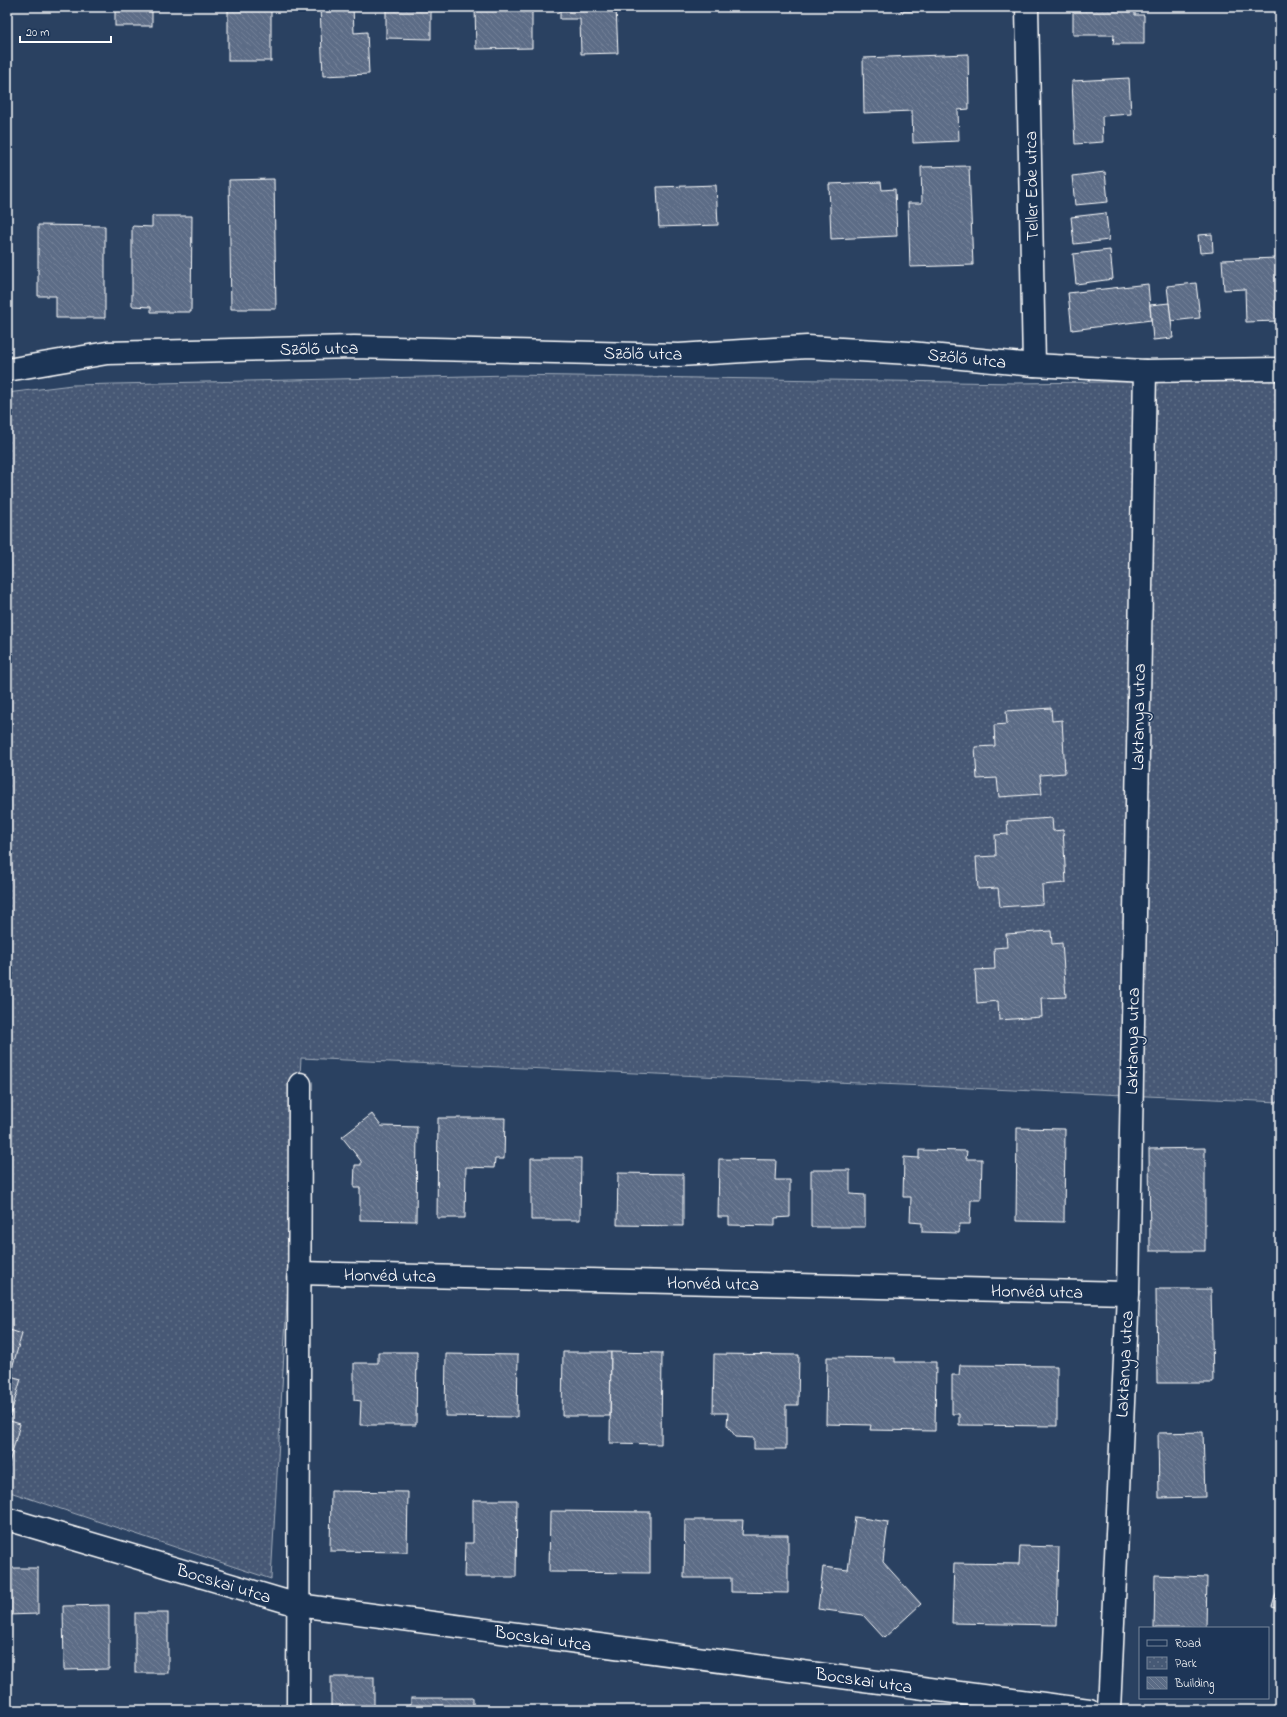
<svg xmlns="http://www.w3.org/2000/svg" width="1287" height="1717" font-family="'Indie Flower',sans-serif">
<defs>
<pattern id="park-dots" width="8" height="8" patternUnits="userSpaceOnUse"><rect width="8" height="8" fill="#465975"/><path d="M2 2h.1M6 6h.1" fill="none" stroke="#62728a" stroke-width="1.8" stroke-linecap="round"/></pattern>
<pattern id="building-back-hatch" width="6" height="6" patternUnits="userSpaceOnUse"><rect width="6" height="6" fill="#5b6c86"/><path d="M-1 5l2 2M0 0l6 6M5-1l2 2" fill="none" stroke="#748298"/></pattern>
</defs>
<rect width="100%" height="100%" fill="#2a4161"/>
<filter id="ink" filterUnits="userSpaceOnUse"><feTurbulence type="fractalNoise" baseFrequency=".025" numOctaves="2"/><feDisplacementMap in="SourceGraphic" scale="8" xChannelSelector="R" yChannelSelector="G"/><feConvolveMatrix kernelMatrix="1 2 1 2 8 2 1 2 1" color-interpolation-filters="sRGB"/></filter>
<g filter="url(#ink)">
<path fill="url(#park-dots)" stroke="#a2acba" d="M511,375L1016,383L1280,380V1102L301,1058L271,1579L7,1491V393L72,385Z"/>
<g fill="url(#building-back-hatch)" stroke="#fff">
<rect x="115" y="7" width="37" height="19"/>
<rect x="228" y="7" width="43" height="54"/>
<path d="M320,7H353L354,33L367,32L369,74L323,76Z"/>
<path d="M386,7H431V39L386,38Z"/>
<path d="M475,7H532V48L476,49Z"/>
<path d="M560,7H616L618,53L581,54L580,19H560Z"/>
<rect x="901" y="7" width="56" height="4"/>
<path d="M1073,7H1135V15H1144V44H1113L1114,35H1073Z"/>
<path d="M968,54L969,109L958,110L959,141L913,143L912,111L864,113L863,58Z"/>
<path d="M1129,78L1131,114L1102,116L1103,142L1075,144L1072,81Z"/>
<path d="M969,166L973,265L910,267L908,203H922L921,167Z"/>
<path d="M1105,172L1108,202L1075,205L1072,176Z"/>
<path d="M274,179L276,309H231L229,180Z"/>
<path d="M881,182L882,190L895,189L897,236L831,239L829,184Z"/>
<path d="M716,185L718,225L659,227L657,187Z"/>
<path d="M1106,213L1109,240L1074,244L1071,217Z"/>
<path d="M152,216H192L191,312H151V307L132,306V226L152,227Z"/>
<path d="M38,225L105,226V318H56V296H38Z"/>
<path d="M1212,234L1213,252L1200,253L1198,235Z"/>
<path d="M1110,250L1113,279L1076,284L1073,254Z"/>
<path d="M1277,258L1279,321L1246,322L1245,289L1224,290L1222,260Z"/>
<path d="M1196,283L1200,318L1171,321L1167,286Z"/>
<path d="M1148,284L1151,320L1072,330L1068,293Z"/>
<path d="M1169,303L1173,338L1153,340L1150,305Z"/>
<path d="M1051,708L1052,721L1062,720L1065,773L1040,775L1042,794L999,797L997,778L977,779L975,747L995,746L994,725L1007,724L1006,711Z"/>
<path d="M1052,818L1053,831L1063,830L1066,883L1042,885L1043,904L1000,907L998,888L978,889L976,857L996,856L995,835L1008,834L1007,821Z"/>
<path d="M1051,931L1052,944L1062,943L1066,997L1041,998L1042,1017L999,1020L998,1001L977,1003L975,970L995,969L994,948L1007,947L1006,934Z"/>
<path d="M372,1114L381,1126L417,1127L416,1221L360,1220V1188H354L355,1165H361V1161L342,1137Z"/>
<path d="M438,1118H505L504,1159H495L494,1168L466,1167L465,1218H437Z"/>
<path d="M1017,1128L1065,1129L1064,1222L1016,1221Z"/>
<path d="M1205,1148V1251H1150L1149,1149Z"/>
<path d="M919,1150L967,1151L966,1159H982L981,1200H971L970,1224H960L959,1233L922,1232V1223L910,1222L911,1197H903L904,1157L919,1158Z"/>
<path d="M531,1158H581L580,1220H531Z"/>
<path d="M719,1159L776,1160L775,1180H790V1217L775,1218V1226L729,1225V1217H718Z"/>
<path d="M811,1170H850V1194L865,1195V1227H811Z"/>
<path d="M618,1173L683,1174V1226L617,1225Z"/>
<path d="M1156,1289H1211L1213,1383H1157Z"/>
<path d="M7,1329L22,1334L10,1375H7Z"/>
<path d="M378,1352H417L416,1425H360L361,1401L354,1400V1363H378Z"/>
<path d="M563,1352H611L610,1416H562Z"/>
<path d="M611,1352L662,1353L661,1444L610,1443Z"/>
<path d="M446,1354L518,1355L517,1417L445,1416Z"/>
<path d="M714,1354L799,1355L798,1405H786V1449H754V1438L736,1437L727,1425L728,1413H713Z"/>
<path d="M827,1357L895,1358V1362H936L935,1431L870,1430L871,1425L826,1424Z"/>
<path d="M960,1365L1057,1366V1426L959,1425V1414H952V1375H959Z"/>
<path d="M7,1375L21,1379L9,1420H7Z"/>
<path d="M7,1420L20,1424L8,1467H7Z"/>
<path d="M1203,1432L1205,1497L1159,1498L1158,1433Z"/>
<path d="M331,1491L408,1492L407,1552L330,1551Z"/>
<path d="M473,1500H517L516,1577H464L465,1543H473Z"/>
<path d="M550,1511L650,1512V1573L549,1572Z"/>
<path d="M855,1517L888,1522L883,1562L921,1604L884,1638L863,1615L818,1609L823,1567L848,1570Z"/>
<path d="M685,1520H743L742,1535H788V1593L731,1592V1578H684Z"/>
<path d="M1020,1546L1059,1547L1057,1625L952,1623L954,1563L1019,1564Z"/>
<path d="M7,1568H38V1614L7,1615Z"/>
<path d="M1155,1575L1207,1577L1206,1628H1154Z"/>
<path d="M1280,1580V1609L1272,1607Z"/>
<path d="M109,1605V1669L64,1670L63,1606Z"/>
<rect x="135" y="1613" width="33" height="60"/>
<rect x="331" y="1677" width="43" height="33"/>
<rect x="411" y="1698" width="62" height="12"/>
</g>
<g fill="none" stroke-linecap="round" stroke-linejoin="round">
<defs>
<g id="minor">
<path d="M1027,7L1034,365"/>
<path d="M7,370L107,353L354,347L679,355L807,347L910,353L1034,365L1145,371L1280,369"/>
<path d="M299,1273L1128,1293"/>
<path d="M7,1519L298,1605L1089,1710"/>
<path d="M298,1710L300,1084"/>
<path d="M1109,1710L1128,1293L1145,371"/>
</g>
</defs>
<use href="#minor" stroke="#fff" stroke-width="25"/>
<use href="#minor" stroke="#1d3557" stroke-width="22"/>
</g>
</g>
<g text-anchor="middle" stroke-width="3" stroke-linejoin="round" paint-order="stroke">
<g font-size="18" fill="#fff" stroke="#1d3557">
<text transform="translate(1031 186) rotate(-91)" y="6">Teller Ede utca</text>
<text transform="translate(319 348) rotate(-1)" y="6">Szőlő utca</text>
<text transform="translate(643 353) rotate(1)" y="6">Szőlő utca</text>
<text transform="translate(967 358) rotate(6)" y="6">Szőlő utca</text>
<text transform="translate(1138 717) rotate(-89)" y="6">Laktanya utca</text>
<text transform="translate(1132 1041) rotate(-89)" y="6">Laktanya utca</text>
<text transform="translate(390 1275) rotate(1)" y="6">Honvéd utca</text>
<text transform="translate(713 1283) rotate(1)" y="6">Honvéd utca</text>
<text transform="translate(1037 1291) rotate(1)" y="6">Honvéd utca</text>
<text transform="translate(1124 1364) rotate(-87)" y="6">Laktanya utca</text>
<text transform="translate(224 1583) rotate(17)" y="6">Bocskai utca</text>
<text transform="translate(543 1638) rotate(8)" y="6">Bocskai utca</text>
<text transform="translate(864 1680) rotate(8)" y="6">Bocskai utca</text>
</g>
</g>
<rect width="1287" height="1717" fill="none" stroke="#1d3557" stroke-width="24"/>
<rect x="12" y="12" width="1263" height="1693" fill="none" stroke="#fff" stroke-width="1.5" filter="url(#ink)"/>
<rect x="1139" y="1627" width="130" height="72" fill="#1d3557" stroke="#77869a"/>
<rect x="1147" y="1640" width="20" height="6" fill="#1d3557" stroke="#77869a"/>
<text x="1175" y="1647" font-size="12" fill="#ffffff">Road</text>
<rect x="1147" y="1657" width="20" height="12" fill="url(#park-dots)" stroke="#77869a"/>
<text x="1175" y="1667" font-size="12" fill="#ffffff">Park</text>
<rect x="1147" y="1677" width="20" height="12" fill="url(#building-back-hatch)" stroke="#77869a"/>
<text x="1175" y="1687" font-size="12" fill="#ffffff">Building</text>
<path d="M20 36v6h91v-6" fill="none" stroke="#ffffff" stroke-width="2"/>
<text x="26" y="36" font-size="12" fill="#ffffff" stroke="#1d3557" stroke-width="3" paint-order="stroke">20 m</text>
</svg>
